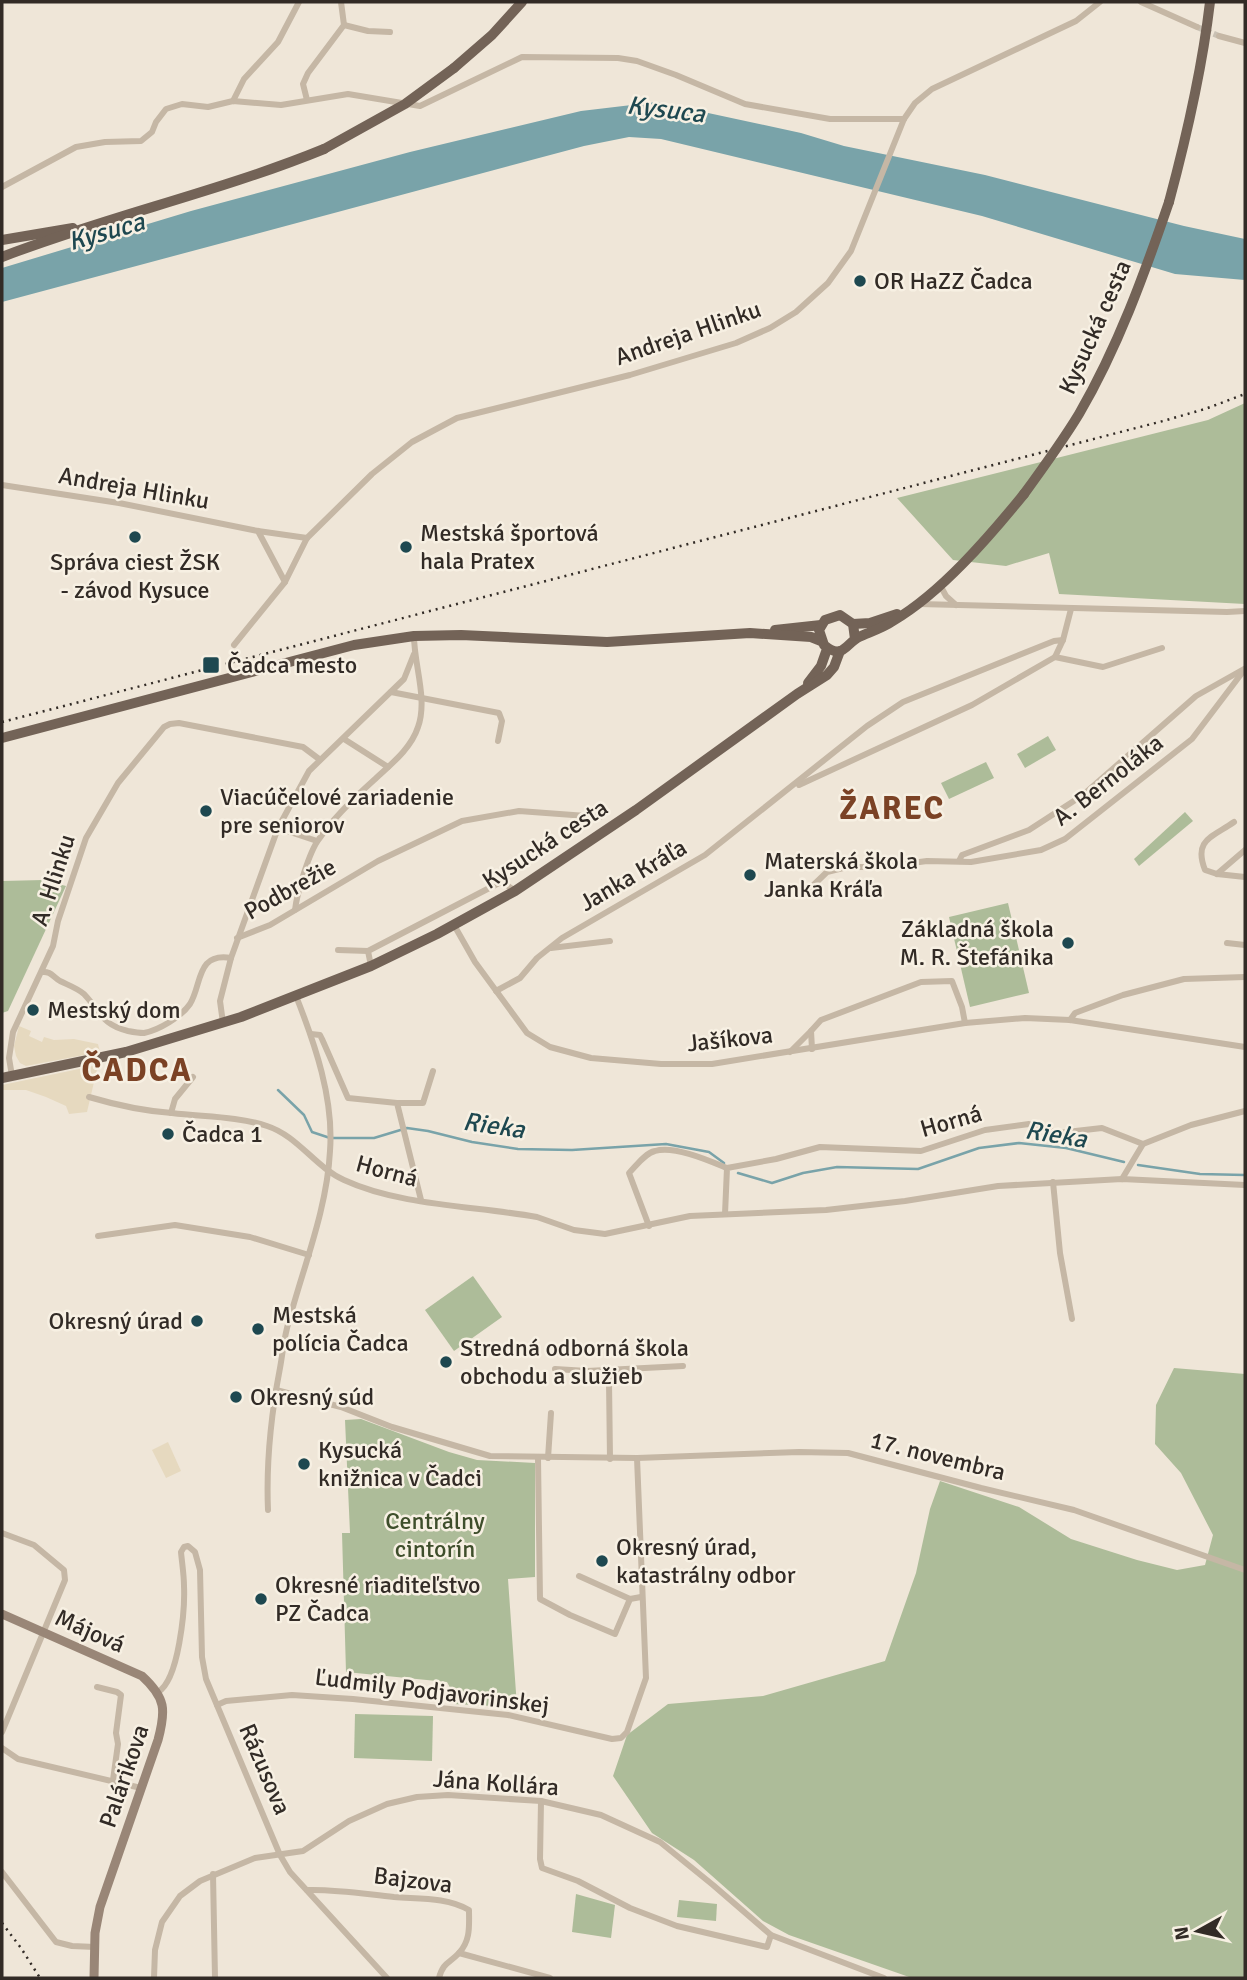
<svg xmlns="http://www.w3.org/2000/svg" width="1247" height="1980" font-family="Signika,sans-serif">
<rect width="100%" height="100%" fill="#efe6d8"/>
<g fill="#adbc99">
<path d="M1245,403V604L1059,594L1049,553L1006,566L953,560L897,498L1208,420Z"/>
<path d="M1048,736L1056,750L1025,768L1017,754Z"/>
<path d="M986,762L994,778L949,799L941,783Z"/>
<path d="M1185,812L1193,821L1139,866L1134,859Z"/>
<path d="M43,880L66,886L8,1011L2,1013V881Z"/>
<path d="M1008,903L1029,993L970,1007L949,917Z"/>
<path d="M473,1276L502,1317L454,1351L425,1310Z"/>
<path d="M1174,1368L1245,1374V1978H912L789,1935L763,1921L694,1860L652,1833L613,1776L627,1735L668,1704L763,1696L885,1661L916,1573L930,1509L940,1481L1019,1507L1071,1539L1137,1560L1177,1570L1205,1565L1213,1535L1181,1473L1155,1444L1156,1405Z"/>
<path d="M361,1419L449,1452L477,1460L535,1463V1577L508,1579L517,1707L453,1704L454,1695L447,1682L346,1672L342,1533H350L345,1420Z"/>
<path d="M355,1714L433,1716L432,1761L354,1758Z"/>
<path d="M576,1894L615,1905L611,1938L572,1932Z"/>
<path d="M679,1900L717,1904L716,1921L677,1917Z"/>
</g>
<g fill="#e6d9bf">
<path d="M19,1026L31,1031L29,1036L42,1042L44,1037L54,1040L74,1039L98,1044L100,1052L26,1066L20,1063L16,1056L14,1046Z"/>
<path d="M98,1065L87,1112L69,1114L66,1106L46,1097L26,1090H2V1085Z"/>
<path d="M168,1442L181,1471L166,1478L152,1450Z"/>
</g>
<path fill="#79a3a9" d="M657,102L801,133L844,146L985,175L1184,226L1245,239V280L1175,274L982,216L661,139L629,137L584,146L2,302V268L191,211L410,152L581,111Z"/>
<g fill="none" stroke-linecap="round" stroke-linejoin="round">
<g stroke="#79a3a9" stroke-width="2.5">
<path d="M278,1090L304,1115L312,1132L330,1138H374L407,1128L428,1131L472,1142L518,1149L572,1150L666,1144L709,1152L724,1163"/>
<path d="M1138,1165L1200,1174L1245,1175"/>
<path d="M738,1173L772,1183L803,1173L837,1167L918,1169L979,1148L1019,1143L1066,1148L1124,1162"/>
</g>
<path stroke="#c9c1b4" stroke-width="6" stroke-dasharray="6 3" stroke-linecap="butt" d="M1197,27L1219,36"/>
<g stroke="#c5b7a5" stroke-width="6">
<path d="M1141,2L1197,27"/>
<path d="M344,25L368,31L390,32"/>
<path d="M1219,36L1245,43"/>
<path d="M307,100L303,84L308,73L344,25L341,2"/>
<path d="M233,101L244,79L278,42L299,2"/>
<path d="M2,187L76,147L105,142L141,141L152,132L156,122L166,109L182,104L208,107L233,101L281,105L348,94L420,106L522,57L618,58L637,61L676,75L745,104L830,119H904"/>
<path d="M2,485L119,503L258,531L307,538"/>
<path d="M258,531L285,582"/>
<path d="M940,585L946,596L956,605"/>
<path d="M919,604L1227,612L1245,611"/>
<path d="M234,645L285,582L307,538L372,474L412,442L457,418L630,375L736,343L770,328L796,312L828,283L851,251L904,119L915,103L932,89L1076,21L1100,2"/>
<path d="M1055,657L1103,667L1162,648"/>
<path d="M391,692L499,713L502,721L498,741"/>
<path d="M344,739L388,767"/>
<path d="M799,785L972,705L1055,657L1063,640L1071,609"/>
<path d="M1234,822C1213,837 1193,839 1205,870L1217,874L1245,877"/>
<path d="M278,828L317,841"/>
<path d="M959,861L962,855L1029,830L1083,795L1196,696L1244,669"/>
<path d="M1217,874L1245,850"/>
<path d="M803,895L827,872L847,867H882L927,861L971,862L1041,850L1065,839L1192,739L1245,669"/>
<path d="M295,910C297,893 309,852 319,839C334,817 354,798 374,780C390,765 411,749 418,727C428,699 414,665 414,636"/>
<path d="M454,925L475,962L527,1033L550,1047L591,1058L661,1064H712L965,1023L1025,1018L1070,1020L1245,1047"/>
<path d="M237,938L270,925L378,861L462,821L519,811L600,817"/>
<path d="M1227,943L1245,945"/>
<path d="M551,948L610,941"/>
<path d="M338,950L368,951"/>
<path d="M371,966L368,951L499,883H504L515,891"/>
<path d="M42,972C51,971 53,977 60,981C68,985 77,988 84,994C101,1012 102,1025 128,1031C133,1032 139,1033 144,1033C159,1030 181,1017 190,1004C202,985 196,952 231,958"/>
<path d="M496,991L520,978L537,958L562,938L705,855L867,726L903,702L1054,641L1063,640"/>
<path d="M1070,1020L1075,1013L1123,995L1184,979L1245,977"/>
<path d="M223,1023L220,1001L231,958L278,828L309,771L404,679L414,654"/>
<path d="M311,1034L320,1035L322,1039L348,1098L397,1103L421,1200"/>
<path d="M812,1049L811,1031L821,1020L921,982L952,981L962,1007L965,1023"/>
<path d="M790,1052L811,1031"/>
<path d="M12,1076L9,1058L13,1032L53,946L58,921L86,838L118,783L164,727L170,724L179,723L303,747L319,759"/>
<path d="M89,1097C116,1105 144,1111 172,1113C204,1117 236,1116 267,1126C298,1136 315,1167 344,1180C400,1206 476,1206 537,1217L574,1230L605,1234L690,1216L826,1210L905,1201L998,1186L1122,1179L1245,1185"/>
<path d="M397,1103H423L433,1071"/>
<path d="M171,1113L175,1099L193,1077"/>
<path d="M1143,1144L1191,1125L1245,1111"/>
<path d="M1053,1182L1060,1253L1072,1319"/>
<path d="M725,1214L727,1168L776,1159L820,1147L921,1151L985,1130L1029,1124L1058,1133L1102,1128L1143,1144L1122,1179"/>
<path d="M649,1226L629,1173C636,1166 645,1153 655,1151C674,1145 710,1161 727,1168"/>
<path d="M98,1236L175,1225L250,1237L309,1255"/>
<path d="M555,1369L587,1371L683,1366"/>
<path d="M276,1390L341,1407L392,1427L490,1456L637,1458L799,1452L848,1453L981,1488L1074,1510L1245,1570"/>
<path d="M538,1458L540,1599L570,1615L615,1634L630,1599L641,1597"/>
<path d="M548,1458L551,1413"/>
<path d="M610,1459L609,1381L615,1370"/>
<path d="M268,1510C266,1462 271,1415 280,1368C283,1352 284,1336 289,1321C304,1265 327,1209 330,1151C334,1099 315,1044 296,996"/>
<path d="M2,1533L34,1545L64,1570L65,1580L2,1732"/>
<path d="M579,1576L630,1599"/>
<path d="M97,1687L117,1692L121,1695L116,1733L118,1744L113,1780"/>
<path d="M158,1692C179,1680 185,1609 184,1586C184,1575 182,1563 181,1552L184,1547L188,1546L195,1552L200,1570L202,1657L206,1679L280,1855L290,1872L387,1978"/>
<path d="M217,1705L226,1701L292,1695L353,1699L508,1715L612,1739L621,1738L627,1732L646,1678L637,1458"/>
<path d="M2,1748L18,1759L141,1788"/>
<path d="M541,1801L540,1859L542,1868L578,1881L630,1908L677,1926L767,1947L771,1935"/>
<path d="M2,1872L56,1942L72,1946L95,1947"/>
<path d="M213,1874L215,1978"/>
<path d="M307,1890C336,1889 365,1894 394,1897C419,1899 447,1897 469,1910C469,1925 471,1940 459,1953C450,1963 443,1962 439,1978"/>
<path d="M459,1953L550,1978"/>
<path d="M154,1978L155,1950L162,1922L180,1896L200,1881L255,1858L303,1851L349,1821L387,1804L417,1797L448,1795L541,1801L601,1815L660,1842L713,1885L771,1935L884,1978"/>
</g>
<path stroke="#998677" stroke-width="9" d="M2,1614L142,1676C166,1698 166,1710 158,1740L100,1907L95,1933L94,1978"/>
<g stroke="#736357" stroke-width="10">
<path d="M454,68L492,35L522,2"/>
<path d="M1169,202C1187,135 1202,70 1210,2"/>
<path d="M2,240L73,228"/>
<path d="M2,257C108,216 219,192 324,149"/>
<path d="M853,624L870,623L897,614"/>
<path d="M775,630L821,625"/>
<path d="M855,639L853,624L840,615L825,620L819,630L824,645C843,661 846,643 859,637C870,632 883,628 893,621C941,593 989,537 1024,494"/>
<path d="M808,683L821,666L827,649"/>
<path d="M2,738L354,645L414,636L461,635L607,642L750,633L811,637L821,641"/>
<path d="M2,1078L126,1052L241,1017L371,966L437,934L515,891L636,810L797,694L827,675L834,667L840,651"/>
</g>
<g stroke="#322b26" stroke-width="2.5" stroke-dasharray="2 5" stroke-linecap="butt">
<path d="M2,722L1163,421L1205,409L1245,394"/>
<path d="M2,1923L21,1948L40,1978"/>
</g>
<g stroke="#736357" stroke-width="10">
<path d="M324,149L405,104L454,68"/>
<path d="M1024,494C1043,468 1062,442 1079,414C1118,347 1144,275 1169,202"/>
</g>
</g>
<g fill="#1e4850" stroke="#f7f0e3" stroke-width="2.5">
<circle cx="860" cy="281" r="7"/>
<circle cx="135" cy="537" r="7"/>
<circle cx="406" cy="547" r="7"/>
<rect x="202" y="656" width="18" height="18" rx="3.5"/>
<circle cx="206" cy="811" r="7"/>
<circle cx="750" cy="875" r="7"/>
<circle cx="1068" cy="943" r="7"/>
<circle cx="33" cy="1010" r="7"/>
<circle cx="168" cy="1134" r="7"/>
<circle cx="197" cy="1321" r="7"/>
<circle cx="258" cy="1329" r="7"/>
<circle cx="446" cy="1362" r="7"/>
<circle cx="236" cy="1397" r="7"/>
<circle cx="304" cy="1464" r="7"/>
<circle cx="602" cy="1561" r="7"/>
<circle cx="261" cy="1599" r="7"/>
</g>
<g text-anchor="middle" stroke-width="5" stroke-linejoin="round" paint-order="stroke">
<g font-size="24" fill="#322b26" stroke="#f7f0e3" text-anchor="start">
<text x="874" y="289">OR HaZZ Čadca</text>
<text x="420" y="541">Mestská športová<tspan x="420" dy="28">hala Pratex</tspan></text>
<text x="135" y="570" text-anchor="middle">Správa ciest ŽSK<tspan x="135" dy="28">- závod Kysuce</tspan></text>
<text x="227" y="673">Čadca mesto</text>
<text x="220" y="805">Viacúčelové zariadenie<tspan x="220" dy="28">pre seniorov</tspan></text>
<text x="764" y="869">Materská škola<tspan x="764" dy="28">Janka Kráľa</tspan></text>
<text x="1054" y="937" text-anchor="end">Základná škola<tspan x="1054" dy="28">M. R. Štefánika</tspan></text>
<text x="47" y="1018">Mestský dom</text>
<text x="182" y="1142">Čadca 1</text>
<text x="272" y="1323">Mestská<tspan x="272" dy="28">polícia Čadca</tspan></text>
<text x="183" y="1329" text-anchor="end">Okresný úrad</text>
<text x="460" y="1356">Stredná odborná škola<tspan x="460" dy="28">obchodu a služieb</tspan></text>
<text x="250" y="1405">Okresný súd</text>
<text x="318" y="1458">Kysucká<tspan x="318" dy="28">knižnica v Čadci</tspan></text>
<text x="616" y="1555">Okresný úrad,<tspan x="616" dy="28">katastrálny odbor</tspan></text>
<text x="275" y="1593">Okresné riaditeľstvo<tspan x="275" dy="28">PZ Čadca</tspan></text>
</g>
<g font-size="24" fill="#322b26" stroke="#f7f0e3">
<text transform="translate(1095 327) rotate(-66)" y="8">Kysucká cesta</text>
<text transform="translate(688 333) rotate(-19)" y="8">Andreja Hlinku</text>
<text transform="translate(134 488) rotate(10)" y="8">Andreja Hlinku</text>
<text transform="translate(1108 780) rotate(-38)" y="8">A. Bernoláka</text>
<text transform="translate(545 844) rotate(-33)" y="8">Kysucká cesta</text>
<text transform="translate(633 875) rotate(-30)" y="8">Janka Kráľa</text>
<text transform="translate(53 880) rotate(-72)" y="8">A. Hlinku</text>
<text transform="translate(290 889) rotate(-29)" y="8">Podbrežie</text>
<text transform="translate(730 1039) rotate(-6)" y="8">Jašíkova</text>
<text transform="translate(951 1121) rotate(-16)" y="8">Horná</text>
<text transform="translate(387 1171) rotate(15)" y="8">Horná</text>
<text transform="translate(938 1456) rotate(14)" y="8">17. novembra</text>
<text transform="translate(90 1631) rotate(24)" y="8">Májová</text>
<text transform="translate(432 1691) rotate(7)" y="8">Ľudmily Podjavorinskej</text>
<text transform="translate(265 1769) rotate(67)" y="8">Rázusova</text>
<text transform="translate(124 1776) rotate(-71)" y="8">Palárikova</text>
<text transform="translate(496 1783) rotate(4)" y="8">Jána Kollára</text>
<text transform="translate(413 1880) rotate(7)" y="8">Bajzova</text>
</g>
<g font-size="24" fill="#3e4e2b" stroke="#f7f0e3">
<text x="435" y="1529">Centrálny<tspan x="435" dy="28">cintorín</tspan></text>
</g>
<g font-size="26" font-style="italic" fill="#1e4850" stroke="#f7f0e3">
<text transform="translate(666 109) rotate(7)" y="9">Kysuca</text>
<text transform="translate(106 231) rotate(-16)" y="9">Kysuca</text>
<text transform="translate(494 1125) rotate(8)" y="9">Rieka</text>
<text transform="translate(1056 1134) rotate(9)" y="9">Rieka</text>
</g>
<g font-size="32" font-weight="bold" letter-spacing="2" fill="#7b4225" stroke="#f7f0e3">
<text x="892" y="819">ŽAREC</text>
<text x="137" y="1081">ČADCA</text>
</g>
</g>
<rect width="1247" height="1980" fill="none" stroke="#322b26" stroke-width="7"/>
<g transform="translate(1198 1931) rotate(262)" stroke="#f7f0e3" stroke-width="5" paint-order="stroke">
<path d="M0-5L12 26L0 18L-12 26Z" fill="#322b26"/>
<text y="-10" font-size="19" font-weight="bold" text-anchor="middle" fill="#322b26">N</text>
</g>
</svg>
